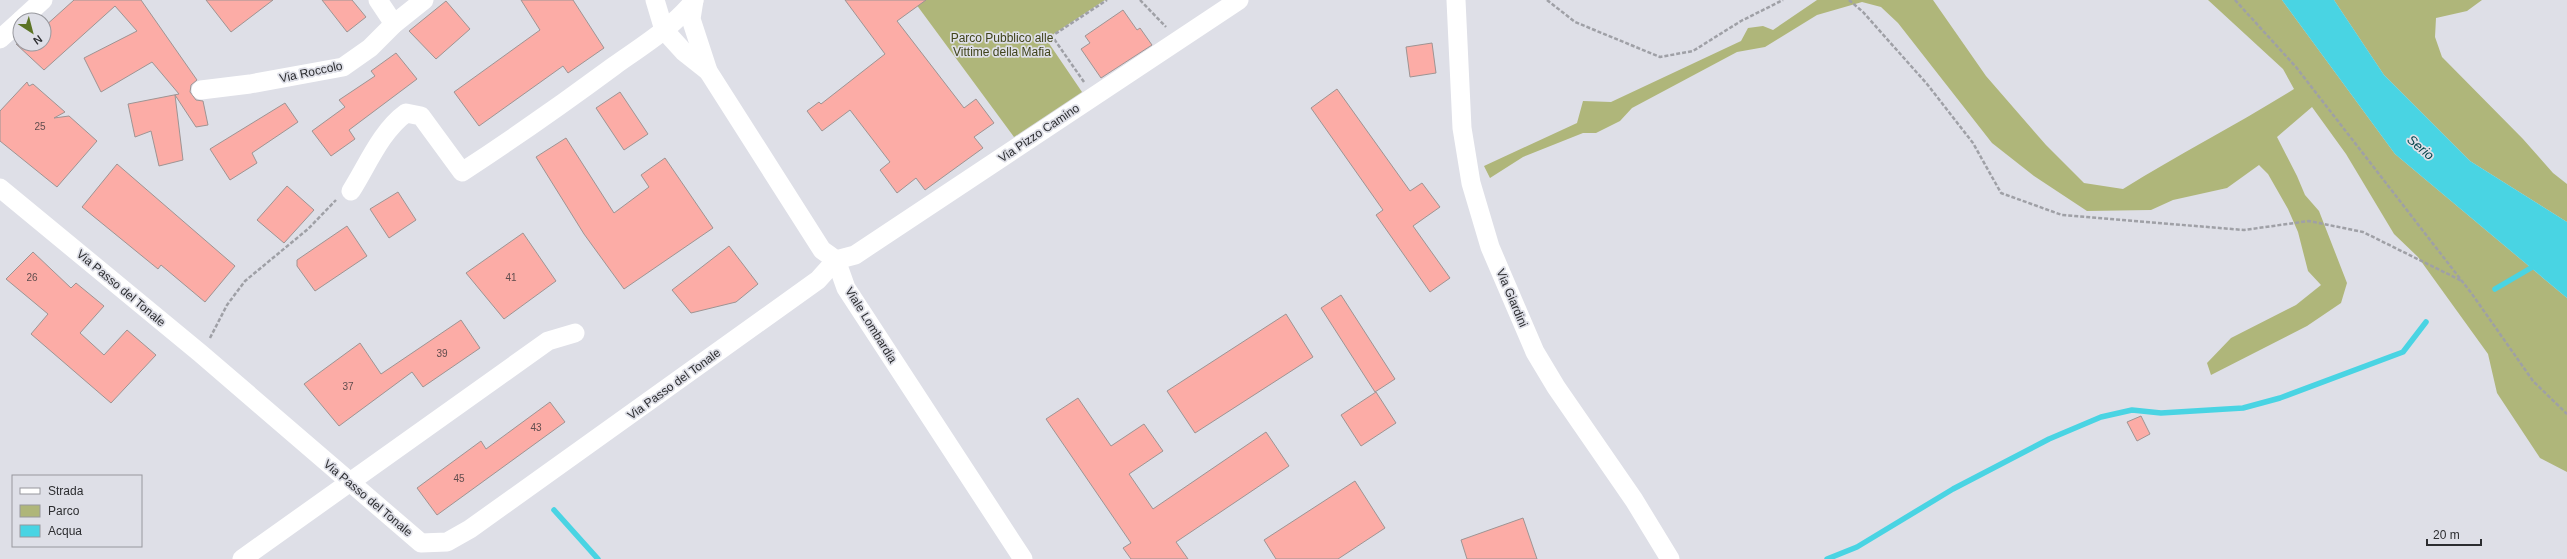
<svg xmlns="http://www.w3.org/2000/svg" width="2567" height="559" font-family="Arial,sans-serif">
<rect width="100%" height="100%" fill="#dedfe7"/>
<g fill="#afb67a">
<path d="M913,0H1105L1046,39L1082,92L1014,137Z"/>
<path d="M1817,0H1933L1986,76L2046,145L2084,183L2123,189C2179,154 2238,124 2294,89L2283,69L2208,0H2282L2395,154L2567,298V472L2540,458L2497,393L2488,354L2418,257L2394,234L2346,154L2312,107L2277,137L2297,176L2305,195L2319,211L2347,283L2341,303L2307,326L2211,375L2207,363L2231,338L2296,305L2321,285L2308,271L2298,232L2288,209L2268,174L2259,165L2227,188L2173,200L2151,210L2087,211L2034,176L1992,143L1898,23L1881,7L1862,2L1817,15L1765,47L1737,52L1632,108L1620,121L1596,133H1583L1523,157L1490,178L1484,166L1577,123L1583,101L1611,102L1741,41L1748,28L1763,26L1773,30Z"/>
<path d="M2334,0H2482L2467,11L2436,18L2435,37L2442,57L2523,139L2553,173L2567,184V222L2470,161L2384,75Z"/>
</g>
<path fill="#49d4e3" d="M2282,0H2334L2384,75L2470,161L2567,222V298L2395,154Z"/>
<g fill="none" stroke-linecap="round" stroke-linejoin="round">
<g stroke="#49d4e3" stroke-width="5.5">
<path d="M2495,289L2536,265"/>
<path d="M554,510L598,559"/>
<path d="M1827,559L1857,547L1953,489L2049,439L2101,417L2132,410L2161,413L2243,408L2280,398L2403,352L2426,322"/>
</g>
</g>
<g fill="#fcaca6" stroke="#9e9493">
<path d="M74,0H141L197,80L191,85L190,92L196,100L203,101L208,125L196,127L175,95L183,160L159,166L151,131L135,137L128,104L179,94L152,62L101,92L84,58L137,31L115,6L44,70L16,44H44V27Z"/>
<path d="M206,0H273L231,32Z"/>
<path d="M322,0H352L366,17L347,32Z"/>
<path d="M521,0H573L604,48L568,73L563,66L479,126L454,92L540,30Z"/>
<path d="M845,0H926L897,21L964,108L976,99L994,123L974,137L983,148L925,190L916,178L897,193L880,170L890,162L850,110L822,131L807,111L819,102L821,104L885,54Z"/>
<path d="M446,1L470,29L436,59L409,31Z"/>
<path d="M1123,10L1137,30L1140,28L1152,45L1101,78L1081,49L1090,43L1085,36Z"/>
<path d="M1432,43L1436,73L1410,77L1406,47Z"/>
<path d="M396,53L417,79L349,130L355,139L331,156L312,131L345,107L339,100L375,76L371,71Z"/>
<path d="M27,82L29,86L33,84L65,112L54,118L69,116L97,141L57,187L0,141V111Z"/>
<path d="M1337,89L1410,191L1422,183L1440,207L1413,226L1450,278L1430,292L1376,215L1383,210L1311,108Z"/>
<path d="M620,92L648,134L624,150L596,108Z"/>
<path d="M285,103L298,122L252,153L257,163L230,180L210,149Z"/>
<path d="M566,138L614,213L649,187L641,175L665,158L713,228L624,289L584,234L536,157Z"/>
<path d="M117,164L235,266L205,302L161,265L158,269L82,207Z"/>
<path d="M287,186L314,210L284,243L257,220Z"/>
<path d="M398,192L416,220L389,238L370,209Z"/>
<path d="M347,226L367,256L315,291L297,266V260Z"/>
<path d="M523,233L556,281L504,319L466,273Z"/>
<path d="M729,246L758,284L736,302L691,313L672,290Z"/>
<path d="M33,252L71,288L76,283L104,306L80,333L104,355L127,330L156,355L111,403L31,334L48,314L6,279Z"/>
<path d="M1341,295L1395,379L1375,392L1321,308Z"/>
<path d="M1286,314L1313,357L1195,433L1167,391Z"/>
<path d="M461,320L480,348L423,387L412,372L339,426L304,384L360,343L381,374Z"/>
<path d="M1376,392L1396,423L1361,446L1341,415Z"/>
<path d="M1078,398L1111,446L1144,424L1163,451L1129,474L1153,509L1266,432L1289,466L1176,542L1188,559H1131L1123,548L1131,543L1046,419Z"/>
<path d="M550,402L565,422L437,515L417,488L481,441L486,449Z"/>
<path d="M2141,416L2150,434L2137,441L2127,422Z"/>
<path d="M1355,481L1385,528L1338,559H1276L1264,540Z"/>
<path d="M1523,518L1537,559H1467L1461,540Z"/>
</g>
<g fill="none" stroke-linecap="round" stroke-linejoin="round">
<g stroke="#9fa0a6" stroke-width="2.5" stroke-dasharray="4 2" stroke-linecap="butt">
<path d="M1140,0L1166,27"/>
<path d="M1547,0L1575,22L1660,57L1693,51L1741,21L1783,0"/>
<path d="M1849,0L1863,12L1927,84L1973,143L2001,193L2062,215L2244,230L2309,221L2363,232L2462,281"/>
<path d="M2235,0L2296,67L2472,294L2533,381L2567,414"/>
<path d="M1084,82L1052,36L1107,0"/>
<path d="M210,338L227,305L245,281L308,229L336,200"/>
</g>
<g stroke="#fff" stroke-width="19">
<path d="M378,0L394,24"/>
<path d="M655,0L664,30L684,52L708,71"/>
<path d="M694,0L691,19L708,71L822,250L836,260L846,288L1023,559"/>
<path d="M1456,0L1462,128L1471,183L1490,247L1535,352L1556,387L1634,500L1670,559"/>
<path d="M21,20L43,0"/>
<path d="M0,39L20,21"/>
<path d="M201,90L250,84L343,67L370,48L394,24L424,0"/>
<path d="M0,188L200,353L421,543L447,542L470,529L818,280L836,260L855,255L1239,0"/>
<path d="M351,191C367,166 381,131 406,113L421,116L462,172C514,138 564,103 614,66C642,46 672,28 694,1"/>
<path d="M242,559L548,341L575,333"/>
</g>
</g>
<g text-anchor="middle" stroke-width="3.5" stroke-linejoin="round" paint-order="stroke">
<g font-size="10" fill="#604d4e">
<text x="40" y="130">25</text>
<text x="32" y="281">26</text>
<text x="511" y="281">41</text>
<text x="442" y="357">39</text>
<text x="348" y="390">37</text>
<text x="536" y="431">43</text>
<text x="459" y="482">45</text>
</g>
<g font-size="12" fill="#40441c" stroke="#dedfe7">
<text x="1002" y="42">Parco Pubblico alle<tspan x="1002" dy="14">Vittime della Mafia</tspan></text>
</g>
<g font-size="12" fill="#2c2d30" stroke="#dedfe7">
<text transform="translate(311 72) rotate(-12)" y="4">Via Roccolo</text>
<text transform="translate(1039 133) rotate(-34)" y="4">Via Pizzo Camino</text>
<text transform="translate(121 288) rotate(40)" y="4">Via Passo del Tonale</text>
<text transform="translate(1512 298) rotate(67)" y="4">Via Giardini</text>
<text transform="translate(871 325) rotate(58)" y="4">Viale Lombardia</text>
<text transform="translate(674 384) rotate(-36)" y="4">Via Passo del Tonale</text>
<text transform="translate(368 498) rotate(40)" y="4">Via Passo del Tonale</text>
</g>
<g font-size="13" font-style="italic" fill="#02444a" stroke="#dedfe7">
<text transform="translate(2421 147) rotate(40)" y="5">Serio</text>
</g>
</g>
<rect x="12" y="475" width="130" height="72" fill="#dedfe7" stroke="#97989e"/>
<rect x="20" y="488" width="20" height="6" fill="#ffffff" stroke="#97989e"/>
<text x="48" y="495" font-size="12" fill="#2c2d30">Strada</text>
<rect x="20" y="505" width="20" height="12" fill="#afb67a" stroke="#97989e"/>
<text x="48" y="515" font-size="12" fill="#2c2d30">Parco</text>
<rect x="20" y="525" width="20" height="12" fill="#49d4e3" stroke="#97989e"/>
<text x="48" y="535" font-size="12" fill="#2c2d30">Acqua</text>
<g transform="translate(32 32) rotate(144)"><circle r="19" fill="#dedfe7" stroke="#97989e"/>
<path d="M0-3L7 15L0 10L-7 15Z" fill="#5c7425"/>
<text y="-6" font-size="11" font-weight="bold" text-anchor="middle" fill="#2c2d30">N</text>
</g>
<path d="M2427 539v6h54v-6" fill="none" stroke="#2c2d30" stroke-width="2"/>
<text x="2433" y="539" font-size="12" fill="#2c2d30" stroke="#dedfe7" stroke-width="3" paint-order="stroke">20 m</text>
</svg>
